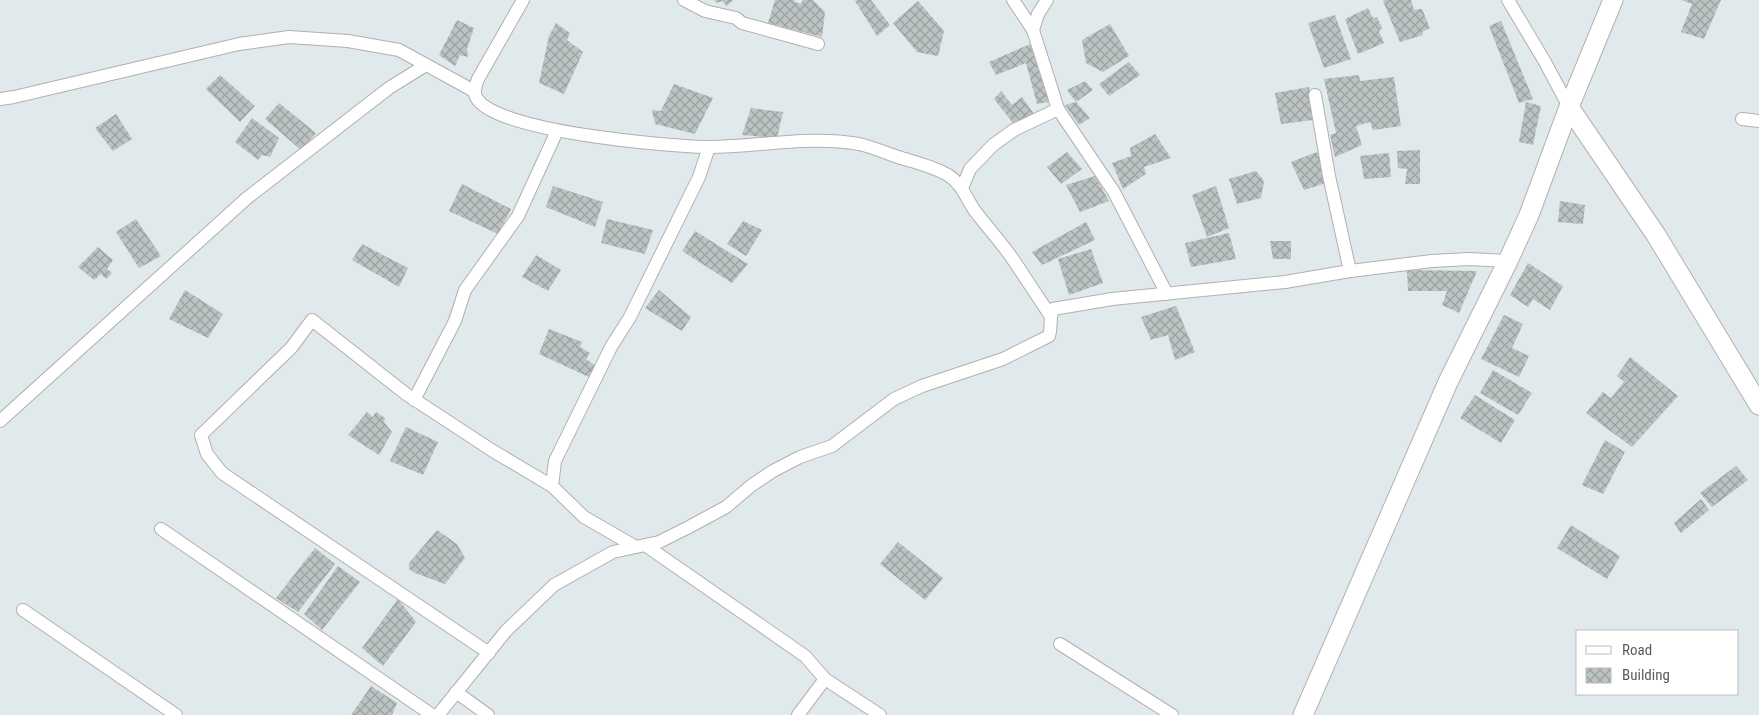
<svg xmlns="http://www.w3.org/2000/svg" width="1759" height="715" font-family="'Roboto Condensed',sans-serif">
<defs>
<pattern id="building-cross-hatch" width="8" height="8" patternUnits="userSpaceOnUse" patternTransform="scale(1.25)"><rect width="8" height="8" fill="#bbc3c3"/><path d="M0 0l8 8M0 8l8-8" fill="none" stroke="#9ba1a1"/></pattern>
</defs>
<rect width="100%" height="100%" fill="#e0e9eb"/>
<g fill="url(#building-cross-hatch)">
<path d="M714,0H733L727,6L722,1L717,3Z"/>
<path d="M775,0H794L795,2L801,4L803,0H813L825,12L822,37L768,23Z"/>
<path d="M856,0H871L890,25L877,36L855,1Z"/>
<path d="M1384,0H1411L1414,10L1422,9L1430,28L1422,32L1423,35L1400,42L1383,1Z"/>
<path d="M1681,0H1721L1704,39L1681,32L1692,4Z"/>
<path d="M918,1L944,31L938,56L917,52L893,23Z"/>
<path d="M1368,8L1373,18L1377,17L1382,28L1379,31L1384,43L1358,54L1345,19Z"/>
<path d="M1335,15L1351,59L1324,68L1308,23Z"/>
<path d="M457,20L474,28L467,49L468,57L460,55L455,66L439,55Z"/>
<path d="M1501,21L1533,99L1519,103L1489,26Z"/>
<path d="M556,23L570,33L567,40L583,52L564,94L539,83L549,36Z"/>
<path d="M1110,24L1129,56L1103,72L1086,63L1082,40Z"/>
<path d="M1030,44L1049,102L1037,104L1026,63L996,75L989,62Z"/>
<path d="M1129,62L1140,75L1109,96L1099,84Z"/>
<path d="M220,75L255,106L240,122L206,89Z"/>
<path d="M1359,75L1360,81L1394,77L1401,126L1373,130L1370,122L1356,126L1362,145L1335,157L1330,135L1336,133L1324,79Z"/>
<path d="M1085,81L1093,90L1076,102L1090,118L1079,125L1065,105L1076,102L1067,90Z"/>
<path d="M674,84L713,98L695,134L655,124L652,110L661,111Z"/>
<path d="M1309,87L1313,120L1281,124L1275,93Z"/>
<path d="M1001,91L1012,105L1022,97L1034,114L1013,123L994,99Z"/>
<path d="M1526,102L1541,106L1533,145L1519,142Z"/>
<path d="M279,103L316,133L301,150L265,119Z"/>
<path d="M751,108L783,112L777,138L742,135Z"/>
<path d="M116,114L132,139L113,151L95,128Z"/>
<path d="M252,118L279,138L270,157L262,155L258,160L235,142Z"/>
<path d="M1155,134L1171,158L1144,167L1146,174L1123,189L1112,163L1131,156L1130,148Z"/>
<path d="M1420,150V184H1405L1407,169L1398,168L1397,151Z"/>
<path d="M1067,152L1082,169L1061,184L1047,167Z"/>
<path d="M1317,152L1329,182L1304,190L1291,162Z"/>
<path d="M1389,153L1391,177L1364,179L1360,156Z"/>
<path d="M1256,171L1264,181L1261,198L1237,204L1229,179Z"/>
<path d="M1095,176L1109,201L1080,212L1066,185Z"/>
<path d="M462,184L511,209L498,234L449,211Z"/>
<path d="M553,186L603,202L595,227L546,207Z"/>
<path d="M1216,186L1229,228L1207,237L1192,195Z"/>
<path d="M1560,201L1585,205L1583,224L1558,222Z"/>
<path d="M136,219L161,256L139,268L116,232Z"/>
<path d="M607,219L653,230L645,254L601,243Z"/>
<path d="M743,221L762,230L746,256L727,244Z"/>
<path d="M1086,222L1095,240L1042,265L1032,252Z"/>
<path d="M695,231L748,264L732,283L682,251Z"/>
<path d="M1229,233L1236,259L1191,267L1185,243Z"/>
<path d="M1270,241H1291V259H1273Z"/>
<path d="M362,244L408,268L399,287L352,260Z"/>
<path d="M98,247L113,260L107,269L112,273L106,279L101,274L94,280L78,267Z"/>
<path d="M1091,249L1103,283L1069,295L1058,259Z"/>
<path d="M536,255L561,270L548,291L522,277Z"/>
<path d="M1528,263L1563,286L1550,310L1533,299L1528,307L1510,295Z"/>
<path d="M1407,270L1477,271L1459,313L1442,305L1447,291H1408Z"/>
<path d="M185,290L223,314L208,338L169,319Z"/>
<path d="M659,290L691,317L682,331L645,308Z"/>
<path d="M1176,306L1195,352L1175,360L1168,335L1151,340L1141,317Z"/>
<path d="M1504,315L1523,324L1512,348L1529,356L1519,377L1481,359Z"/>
<path d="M549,329L582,342L580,347L590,353L586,359L596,366L591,378L539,354Z"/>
<path d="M1630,357L1678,396L1632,447L1586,413L1603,392L1611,398L1624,382L1617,376Z"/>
<path d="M1493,370L1532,393L1518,415L1480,393Z"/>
<path d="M1475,395L1515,420L1501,443L1460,418Z"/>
<path d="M367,412L373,417L376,412L385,418L384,422L392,432L379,455L348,435Z"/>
<path d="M406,427L438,442L423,475L390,461Z"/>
<path d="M1605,440L1625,452L1603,494L1582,485Z"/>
<path d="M1736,466L1748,480L1712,507L1700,493Z"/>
<path d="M1701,499L1709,510L1681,533L1674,523Z"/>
<path d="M1571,525L1620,556L1607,579L1557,548Z"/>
<path d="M437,530L457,544L465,558L445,584L415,573L409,569V563Z"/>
<path d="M898,542L943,578L925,600L880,564Z"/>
<path d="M315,548L335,564L298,612L276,598Z"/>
<path d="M338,566L360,582L322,630L304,614Z"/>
<path d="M398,599L416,622L383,666L362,648Z"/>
<path d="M371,686L397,703L392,715H351Z"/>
</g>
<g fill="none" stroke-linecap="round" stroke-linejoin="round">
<defs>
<g id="street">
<path d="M523,0L478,79C476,85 473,91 476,97C493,132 668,146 708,147C758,147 809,135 859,144C872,147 886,153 898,157C914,162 933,166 948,175C962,184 966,198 975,211C987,227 1001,242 1012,258C1025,277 1037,296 1050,315"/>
<path d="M684,0L705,11L736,18L742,23L818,44"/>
<path d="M1013,0L1033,30"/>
<path d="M1047,0L1038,14L1033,30L1058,109"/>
<path d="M1508,0L1545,62L1569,107"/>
<path d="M1315,95L1329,176L1350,271"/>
<path d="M0,99L14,97L239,44L289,37L348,41L399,50L474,91"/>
<path d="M1742,119L1759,121"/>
<path d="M962,188L970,169L993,145L1014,130L1058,109L1114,192L1167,294"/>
<path d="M414,400L455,321L465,290L518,216L557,131"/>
<path d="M0,421L247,198L389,88L426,65"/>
<path d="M552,486L555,461L611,347L630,317L699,177L709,147"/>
<path d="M161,529L432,715"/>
<path d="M645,545L805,656L825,679L880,715"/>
<path d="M23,610L176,715"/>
<path d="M1060,644L1172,715"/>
<path d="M489,653L222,473L207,454L201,435L291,348L312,320L406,394L493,451L552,486L584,517L636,547"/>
<path d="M456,692L488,715"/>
<path d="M438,715L506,631L554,585L613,552L659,542L689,527L726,507L752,485L773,471L800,457L832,446L894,399L922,386L1003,359L1049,336C1052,327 1049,317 1053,309L1112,299L1285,282L1350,271L1432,261L1469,259L1508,261"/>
<path d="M798,715L825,679"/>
</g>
<g id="secondary">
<path d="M1569,107L1656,235L1759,405"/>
<path d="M1303,715L1448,382L1508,261L1529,215L1569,107L1613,0"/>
</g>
</defs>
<use href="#street" stroke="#b5aeae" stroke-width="14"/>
<use href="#secondary" stroke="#b7b0b0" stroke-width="21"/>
<use href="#street" stroke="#fff" stroke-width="12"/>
<use href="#secondary" stroke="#fff" stroke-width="19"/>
</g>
<rect x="1576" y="630" width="162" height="65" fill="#ffffff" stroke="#bfbdbd"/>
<rect x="1586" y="646" width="25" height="8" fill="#ffffff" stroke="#bfbdbd"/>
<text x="1622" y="655" font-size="15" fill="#605959">Road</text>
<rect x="1586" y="668" width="25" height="15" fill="url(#building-cross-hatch)" stroke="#bfbdbd"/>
<text x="1622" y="680" font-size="15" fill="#605959">Building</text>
</svg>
